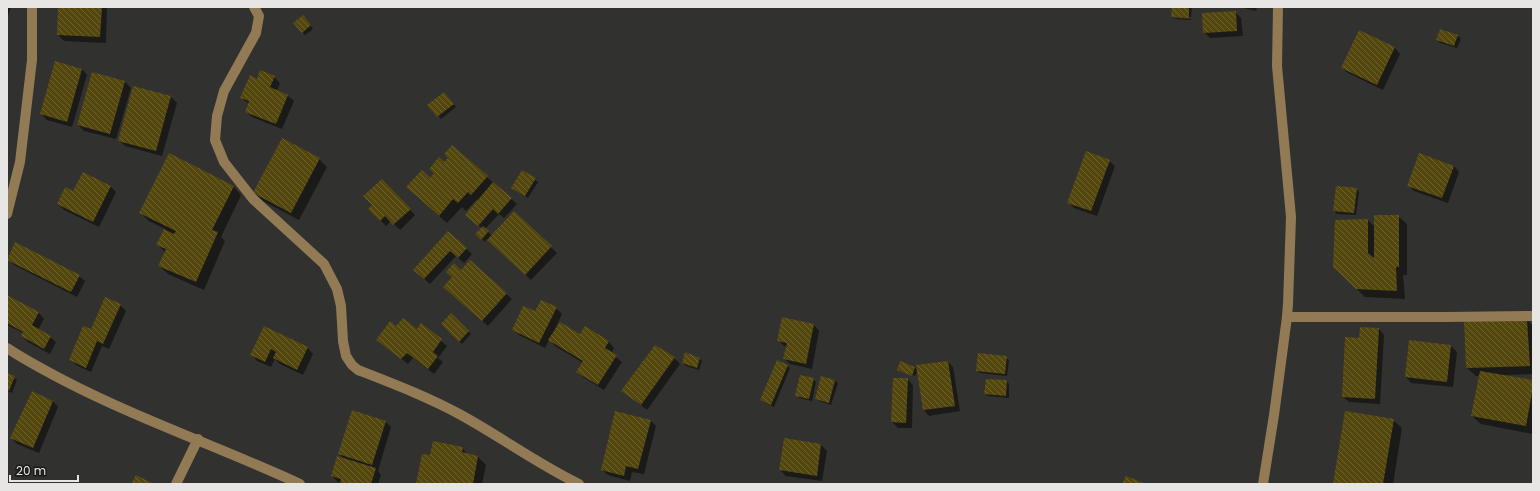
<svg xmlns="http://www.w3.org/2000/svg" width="1540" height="491" font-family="Poppins,sans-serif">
<defs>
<pattern id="building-back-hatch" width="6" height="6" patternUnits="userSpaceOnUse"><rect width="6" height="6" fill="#54470e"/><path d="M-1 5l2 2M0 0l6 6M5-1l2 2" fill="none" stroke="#6d6231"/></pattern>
</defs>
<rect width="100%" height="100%" fill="#31312f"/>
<g fill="#0007">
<path d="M7,7H11L7,19Z"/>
<path d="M59,7H107L106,43L64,41L58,35Z"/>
<path d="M1173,7H1192L1191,17L1174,16V18L1172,17Z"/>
<path d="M1239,7H1257L1256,11Z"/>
<path d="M1235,12L1241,18L1243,36L1210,38L1204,32Z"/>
<path d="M1174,18L1191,19V20L1175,19Z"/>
<path d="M305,19L313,29L305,35L302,32Z"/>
<path d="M1440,30L1458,36L1461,39L1457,48L1440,43L1437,40Z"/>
<path d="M1360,31L1395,48L1400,54L1383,90L1348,73L1342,68Z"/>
<path d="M82,69L87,75L72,127L47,120L41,114Z"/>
<path d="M93,73L125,82L131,88L116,139L84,131L78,125Z"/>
<path d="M274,77L280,83L277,91L288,96L294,101L282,129L252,117L246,111L249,104L241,98Z"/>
<path d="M134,87L171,97L177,103L162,156L125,146L119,140Z"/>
<path d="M447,96L456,107L441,119L429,105Z"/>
<path d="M319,159L327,167L299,220L263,201L254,192Z"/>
<path d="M1109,161L1115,166L1097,216L1074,208L1069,202Z"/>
<path d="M445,164L487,177L517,204L504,218L499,214L485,229L492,236L514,212L557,253L531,280L487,239L485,242L476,234L482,228L472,220L478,201L477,199L466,211L462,207L447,223L416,196Z"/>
<path d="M1454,166L1459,172L1448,203L1414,191L1408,185Z"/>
<path d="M522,171L538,182L528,198L512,187Z"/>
<path d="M382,180L415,215L400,230L391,221L386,226L369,209L373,205Z"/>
<path d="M233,186L241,195L221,237L225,241L204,290L168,274L159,266L165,252L158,245L165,229L149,221L140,213Z"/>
<path d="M111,187L116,192L99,227L64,210L58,204L73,192Z"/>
<path d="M1356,189L1359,192L1356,215L1337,214L1334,211Z"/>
<path d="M1398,216L1407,224V275H1403L1405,299L1365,297L1334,267L1368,220L1375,227Z"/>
<path d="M448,232L472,254L464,263L456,256L430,284L420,275Z"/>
<path d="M8,259L79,276L85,281L77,297L14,265Z"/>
<path d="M470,261L512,299L488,326L450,292L461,271Z"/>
<path d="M7,296L39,313L44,319L38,330L50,337L56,342L50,354L28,342L22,336L23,333L7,325Z"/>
<path d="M120,305L126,311L109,349L102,346L91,372L76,365L70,360L91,331Z"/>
<path d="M556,308L562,314L554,331L580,336L586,328L609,342L614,348L611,353L622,362L604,390L583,377L577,371L583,363L555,346L549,340L545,348L519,335L513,329L535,313Z"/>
<path d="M451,315L471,334L462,344L442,324Z"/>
<path d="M1527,320L1533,326V374L1504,375L1533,381V434L1481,424L1472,416L1480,376H1476L1467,368L1465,322Z"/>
<path d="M421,324L447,346L438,358L443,362L434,374L413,358L408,364L383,345L417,330Z"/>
<path d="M814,325L819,331L812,369L790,364L784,359L787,347L784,346L778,340Z"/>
<path d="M265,328L308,348L313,354L303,375L280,364L275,359L271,367L257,361L252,355Z"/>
<path d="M1379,329L1384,335L1380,404L1349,402L1343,397L1360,339Z"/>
<path d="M1410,341L1451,346L1457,352L1453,387L1411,383L1406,377Z"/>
<path d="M655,346L674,358L680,364L647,410L623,391Z"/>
<path d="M1006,357L1009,360L1007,376L980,373L977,370Z"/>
<path d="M699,358L702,361L699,370L686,366L683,363Z"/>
<path d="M901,362L915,367L917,370L948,362L953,367L960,411L929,416L924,410L918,370L915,376L900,370V371L898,370Z"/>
<path d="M787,366L790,368L774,407L764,402L762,400Z"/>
<path d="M7,374L17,380L12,393L7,391Z"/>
<path d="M822,377L835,381L838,383L831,405L819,401L816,398Z"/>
<path d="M813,379L816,382L812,401L799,398L796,395Z"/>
<path d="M907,379L913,385L912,428H898L892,422Z"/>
<path d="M1007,381L1009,384V398L988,396L985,394Z"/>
<path d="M53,401L58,407L39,453L17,444L11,438Z"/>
<path d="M650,420L656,426L644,474L632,472L630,481L608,475L602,470Z"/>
<path d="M1393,420L1402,428L1393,484H1334Z"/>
<path d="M386,422L391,427L378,471L381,475L378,484H341V482H338L332,476L345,460L339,454Z"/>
<path d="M785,440L821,445L827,451L822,481L786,476L780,470Z"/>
<path d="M462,448L469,455L478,457L486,465L482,484H417Z"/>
</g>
<g fill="url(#building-back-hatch)">
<path d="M58,7H102L100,37L57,35Z"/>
<path d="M1172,7H1189V18L1171,17Z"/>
<path d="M1236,11L1237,31L1203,33L1202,13Z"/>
<path d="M303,15L311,25L302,33L293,23Z"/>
<path d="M1440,29L1458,35L1454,46L1436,40Z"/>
<path d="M1359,30L1395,47L1377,85L1341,68Z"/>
<path d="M55,61L82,69L67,122L40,114Z"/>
<path d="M260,70L275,76L270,87L288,95L276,124L245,112L249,101L240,98L250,75L257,79Z"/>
<path d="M92,72L125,81L110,134L77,125Z"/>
<path d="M133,86L171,96L156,151L118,141Z"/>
<path d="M444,92L454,104L437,117L427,105Z"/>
<path d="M282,138L320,158L291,213L253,193Z"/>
<path d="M452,145L488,176L471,195L468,192L458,203L453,199L439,216L406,187L422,170L430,178L434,173L429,169L439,157L444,162L448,158L444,154Z"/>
<path d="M1086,151L1110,160L1091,211L1067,203Z"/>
<path d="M169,153L234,186L212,230L218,232L196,282L158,266L166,249L156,245L164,229L174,234L176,231L139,213Z"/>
<path d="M1419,153L1454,166L1442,198L1407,186Z"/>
<path d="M522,170L536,178L525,196L511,188Z"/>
<path d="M83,172L111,186L93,222L57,204L65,187L73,191Z"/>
<path d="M382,179L411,209L393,225L385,216L380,221L368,209L372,205L363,196Z"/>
<path d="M493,182L512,198L498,214L493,209L478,226L465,215Z"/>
<path d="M1336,186L1357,188L1354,213L1333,211Z"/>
<path d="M514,211L552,246L525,275L487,240Z"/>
<path d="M1374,215H1399V267H1396L1397,291L1356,289L1333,267L1335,220L1368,219V253L1374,258Z"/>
<path d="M483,226L489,231L481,240L475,234Z"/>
<path d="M448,231L467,248L458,258L450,251L424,279L413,270Z"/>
<path d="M15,242L80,275L71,292L7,260Z"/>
<path d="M470,260L507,293L482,321L443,287L452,277L446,272L454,263L461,270Z"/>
<path d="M7,295L39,312L32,325L51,336L44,349L21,336L23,332L7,323Z"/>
<path d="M105,297L121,304L103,344L97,341L86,368L69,360L83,326L91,329Z"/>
<path d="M541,300L557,307L539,343L512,330L523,306L535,311Z"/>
<path d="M451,313L469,331L459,342L441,324Z"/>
<path d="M782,317L814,324L806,364L783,359L787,343L777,341Z"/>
<path d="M403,318L417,329L421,323L442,339L433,352L438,356L428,369L407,353L401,359L376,340L390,321L396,326Z"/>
<path d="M1527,319L1530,366L1466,368L1464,321Z"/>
<path d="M560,322L580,334L585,326L609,341L605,348L617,355L598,385L576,372L583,361L548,340Z"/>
<path d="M264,326L308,347L297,370L273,358L276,352L271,349L265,362L250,355Z"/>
<path d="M1360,327L1379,328L1375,399L1342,397L1345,337L1359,338Z"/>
<path d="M1409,340L1451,345L1447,382L1405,377Z"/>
<path d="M655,345L675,357L641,405L621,391Z"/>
<path d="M685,352L700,358L697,368L682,363Z"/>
<path d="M978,353L1007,356L1005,374L976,371Z"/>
<path d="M777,360L788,365L771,405L760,400Z"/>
<path d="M900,361L915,367L912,376L897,370Z"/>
<path d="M948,361L955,406L923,410L916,365Z"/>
<path d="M1480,371L1533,380V387L1526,426L1471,416Z"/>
<path d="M7,373L15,376L9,391L7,390Z"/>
<path d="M800,375L814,378L809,399L795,396Z"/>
<path d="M821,376L835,380L829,403L815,399Z"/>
<path d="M893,378H908L906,423L891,422Z"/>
<path d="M986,379L1007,380L1006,396L984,394Z"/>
<path d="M32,391L53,401L33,448L10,438Z"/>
<path d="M352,410L386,421L372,465L338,454Z"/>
<path d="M615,411L651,420L638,469L626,466L624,476L601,470Z"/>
<path d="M1345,411L1394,419L1383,484H1333Z"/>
<path d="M784,438L821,444L817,476L779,470Z"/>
<path d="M433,441L463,447L462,452L478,456L473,484H416L422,454L430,455Z"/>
<path d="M337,456L376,468L371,484H340L341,479L331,476Z"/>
<path d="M136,475L154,484H131Z"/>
<path d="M1126,476L1146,484H1122Z"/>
</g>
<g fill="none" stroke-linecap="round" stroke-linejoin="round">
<g stroke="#927a55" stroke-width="10">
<path d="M254,7L259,16L256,33L224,91L217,116L215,140L224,162L253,199L324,264L337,289L341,306L343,341L346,356L352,365L358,370C394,384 428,397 461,415C501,437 538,464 579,484"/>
<path d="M7,214L20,162L32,60V7"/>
<path d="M1287,317H1446L1533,316"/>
<path d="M7,348C25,360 44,370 63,380C140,420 222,448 300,484"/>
<path d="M176,484L198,439"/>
<path d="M1263,484L1274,415L1287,317L1288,304L1291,217L1277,66L1278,7"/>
</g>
</g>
<rect width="1540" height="491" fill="none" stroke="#e7e6e5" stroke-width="16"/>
<path d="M10 475v6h68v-6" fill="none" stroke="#e7e6e5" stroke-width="2"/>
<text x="16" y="475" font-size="12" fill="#e7e6e5" stroke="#191918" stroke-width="3" paint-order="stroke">20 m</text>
</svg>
